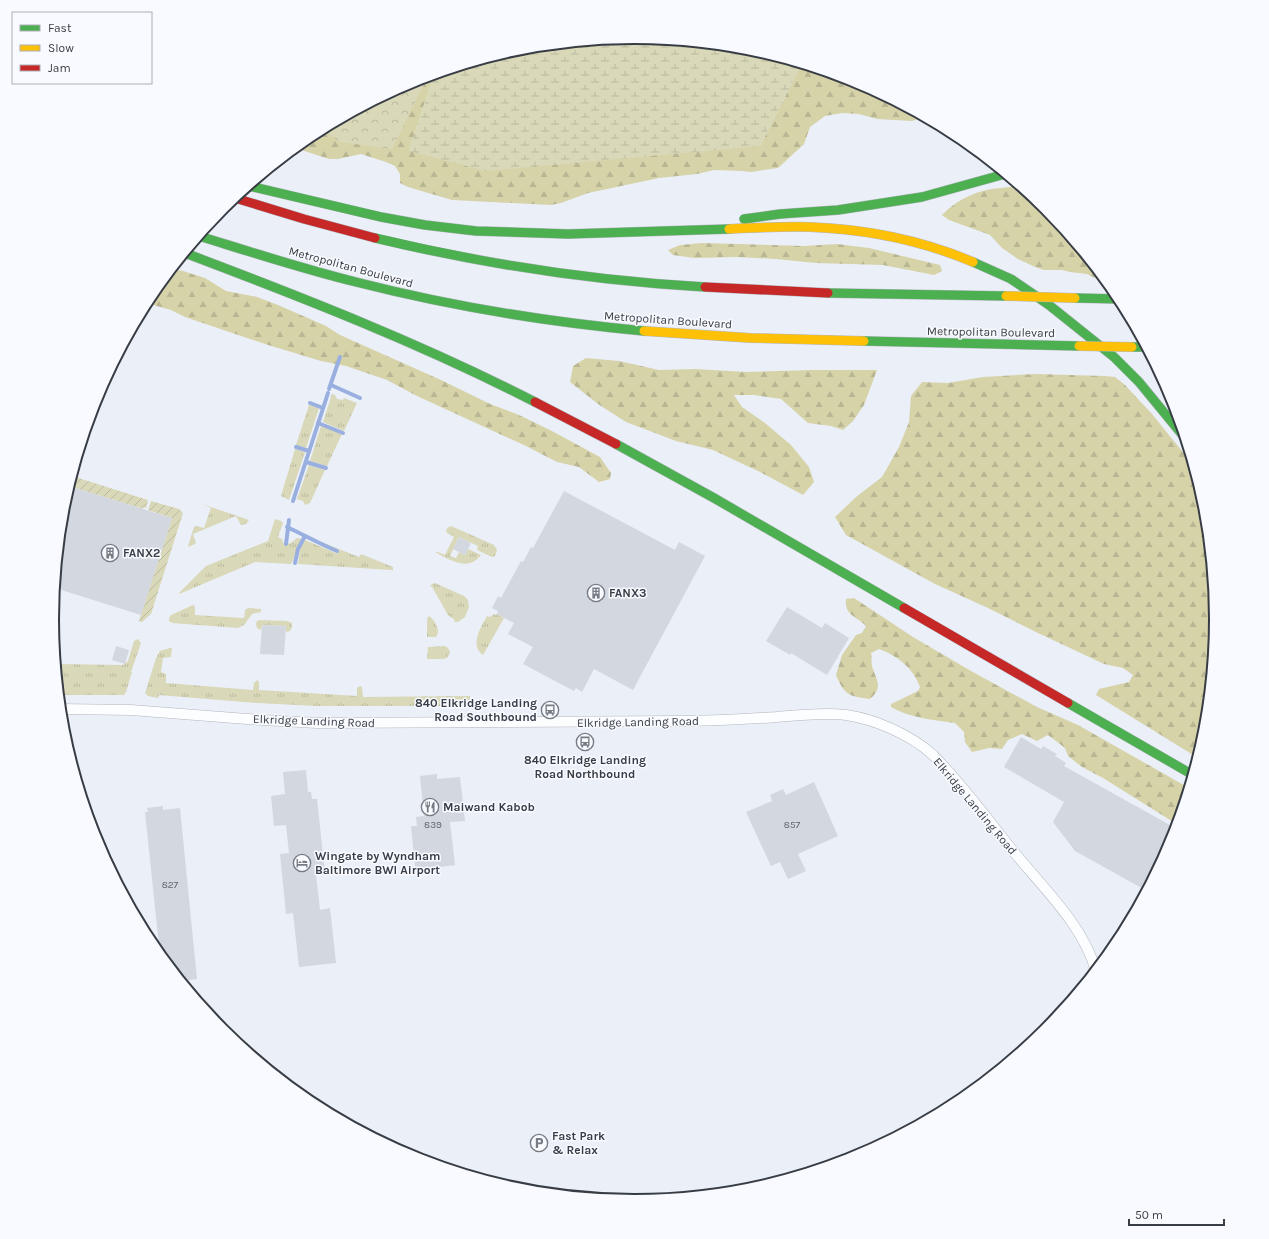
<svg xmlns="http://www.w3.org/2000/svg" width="1269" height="1239" font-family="Karla,sans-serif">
<defs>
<pattern id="grass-tufts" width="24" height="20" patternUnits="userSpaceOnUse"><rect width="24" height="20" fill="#d9d8b8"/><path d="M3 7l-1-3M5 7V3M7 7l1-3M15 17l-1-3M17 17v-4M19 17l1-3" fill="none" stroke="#bbbaa0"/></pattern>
<pattern id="forest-firs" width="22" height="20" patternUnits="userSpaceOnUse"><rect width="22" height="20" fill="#d6d3a9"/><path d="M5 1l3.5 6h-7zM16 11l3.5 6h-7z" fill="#b8b693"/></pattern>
<pattern id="wetland-marsh" width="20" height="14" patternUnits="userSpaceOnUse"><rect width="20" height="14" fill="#d9d8b8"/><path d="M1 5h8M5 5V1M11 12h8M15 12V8" fill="none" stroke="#bbbaa0"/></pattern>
<pattern id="park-crowns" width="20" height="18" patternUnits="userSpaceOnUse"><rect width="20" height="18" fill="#d9d8b8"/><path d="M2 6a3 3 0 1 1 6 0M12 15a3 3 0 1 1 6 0" fill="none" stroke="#bbbaa0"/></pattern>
<pattern id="garden-furrows" width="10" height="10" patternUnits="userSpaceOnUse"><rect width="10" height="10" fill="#d9d8b8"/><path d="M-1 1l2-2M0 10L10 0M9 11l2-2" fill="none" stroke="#bbbaa0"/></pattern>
</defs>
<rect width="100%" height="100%" fill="#ebeff8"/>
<g fill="url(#grass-tufts)">
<path d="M332,394L335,395L337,399L343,400L344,398L357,403L344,431L323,422Z"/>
<path d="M309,405L319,408L306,448L296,445Z"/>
<path d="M321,426L342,434L327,466L310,461Z"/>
<path d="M295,449L305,452L289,500L281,496Z"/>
<path d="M309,465L325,470L310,503L305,505L303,501L297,499Z"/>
<path d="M202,504L249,520L246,524L241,525L236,516L193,534L196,543L189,547L188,546L194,527L196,526L204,528L211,508Z"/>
<path d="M275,519L281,521L283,523L278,537L282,539L283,543C290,545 292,542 297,538L302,539L291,564L255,562L179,594V593L206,566L268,541Z"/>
<path d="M451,526L494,545L497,550L495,556L492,557L477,550L478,546L459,537L450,556L456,558L459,552L465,555L468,549L481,555C468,572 450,560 435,552H438L445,555L454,537L446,532L447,528Z"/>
<path d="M305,540L336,553L337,550L315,541L316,540L359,557L361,554L393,567V570H391L298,564L300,549Z"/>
<path d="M435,583L464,596L468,600L469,607L465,617L458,622H454L455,620L448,615L432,587L430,586L432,584Z"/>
<path d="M193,605L195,607V615L244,618L245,610L248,608L261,609V612L252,614L244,625L238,628L172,623L169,621V618L171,615Z"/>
<path d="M494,614L496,615L497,614L504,618L483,655C469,645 481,627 487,616L490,617Z"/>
<path d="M429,616C435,620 441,631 436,637H427V619Z"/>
<path d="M260,620L287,621L292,623V627L290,631L286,632V626L262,625L261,630L257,628L256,624L257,621Z"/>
<path d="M138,639L141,643L131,672H132L126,692L124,695H59L56,664L123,665L128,661L134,641Z"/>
<path d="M445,646L448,648L450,652L447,658L443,659H427L428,647Z"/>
<path d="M170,648H172L171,657L163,658L161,672L166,674V683L253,690L254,683L257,680L259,682V690L357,696V688L360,686L362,687L363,697L470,696V706H317L257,703L159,695L158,698L148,696L145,693L146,690L156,658L160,651Z"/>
</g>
<g fill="url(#forest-firs)">
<path d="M809,67L858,81L924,117L912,121L877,119L859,114L842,113L825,116L810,127L804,144L778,168L751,172L742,171L714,170L697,174L659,178L588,193L561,203L551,205L452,200L408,187L400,183V174L395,166L386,162L361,154L338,159H329L295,148L311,135L412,81L434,74L409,151L760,146L799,69Z"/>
<path d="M1020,186L1047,208L1104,278H1095L1087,274L1070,272L1062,270H1044L1035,267L1018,259L1002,248L990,235L949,220L942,215C957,199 979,189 1001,188C1008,187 1014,187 1020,186Z"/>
<path d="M702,243L804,246L837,244L869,248L940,265L942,271L934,275L883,265L816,263L776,259L737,257L694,258L673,255L668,250L680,245Z"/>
<path d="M172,269L183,271L205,278L226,291L257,297L278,305L326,326L340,335L441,380L490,404L519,415L550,430L600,457L611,473L610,479L599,482L579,467L557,462L526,446L417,396L387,380L346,366L321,361L265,344L185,317L171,310L146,303L150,296Z"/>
<path d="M586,358L619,361L659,370L695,369L747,372L811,370H877L864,405L853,421L843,430L831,426L808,423L781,399L754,395H734L742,407L765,423L791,445L809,467L814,482L803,495L760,472L713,450L676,441L626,422L598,404L570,382L573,366Z"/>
<path d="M1035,374L1105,376L1115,377L1125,385L1152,414L1186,456L1194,466L1206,506L1217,620L1206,733L1198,758L1096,695L1099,689L1129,682L1133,675L1123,668L1104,664L1038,633L988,608L935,584L846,535L835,517L856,497L882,477L899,447L909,422L911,396L922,382L948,383L983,377Z"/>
<path d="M854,598L913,637L971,671L1037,707L1078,725L1189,788L1178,825L1103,778L1082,767L1068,756L1065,748L1048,735L1037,741L1022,734L1008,740L1002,749L989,748L972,752L965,742L964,732L955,723C933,720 910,718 891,707V704L918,691L920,687C913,668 898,656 879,649L871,653C872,657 871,662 872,666C876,680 884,687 870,699C849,696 845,696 836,675L842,655L856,635L862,633L866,626C856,616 844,615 846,599Z"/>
</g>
<path fill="url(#wetland-marsh)" d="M635,37L748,48L809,67L799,69L760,146L485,171L409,151L434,74L521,48Z"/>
<path fill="url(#park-crowns)" d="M428,76L392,149L340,142L322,129L412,81Z"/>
<g fill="url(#garden-furrows)">
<path d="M72,476L148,500L146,508L143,507V509L69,486Z"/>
<path d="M151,501L179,509L183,513L151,614L142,622L139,621L172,518L148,510Z"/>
</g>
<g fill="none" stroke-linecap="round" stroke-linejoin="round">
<g stroke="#98afe0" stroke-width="4">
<path d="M331,385L360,398"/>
<path d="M329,389L340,357"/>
<path d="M310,403L323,408"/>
<path d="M318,423L343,433"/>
<path d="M296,447L309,451"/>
<path d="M306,462L326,468"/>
<path d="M293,501L328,393"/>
<path d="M287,527C304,535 320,544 337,551"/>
<path d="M286,544L289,520"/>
<path d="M295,563L298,549L305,536"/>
</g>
</g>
<g fill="#d3d7df">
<path d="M69,486L172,518L141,615L55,588L63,506Z"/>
<path d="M564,491L675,550L679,542L705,556L633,690L594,669L582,692L576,688L574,691L523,664L533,647L508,634L514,623L497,614L498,611L492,608L498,596L501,598L521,561L523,562L531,547L533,548Z"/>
<path d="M459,537L471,543L465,555L453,549Z"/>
<path d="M787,607L822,628L825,623L849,638L827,675L791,653L790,655L766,641Z"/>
<path d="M262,625L286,626L284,655L260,654Z"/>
<path d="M116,646L129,650L125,664L112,660Z"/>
<path d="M1021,737L1041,749L1043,746L1057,754L1055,756L1066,763L1064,766L1177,829L1173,843L1147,891L1075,851L1053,822L1064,802L1004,767Z"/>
<path d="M306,770L308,792H311L312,799H317L325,873L316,874L320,910L330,908L336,963L299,967L293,913L286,914L280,854L289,853L286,825L274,826L271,796L285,794L283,772Z"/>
<path d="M437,774V779L460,777L465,821L450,822L455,865L432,868V873L416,875L411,826H417L416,817L424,816L420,776Z"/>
<path d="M814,782L838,836L798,854L806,871L788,879L780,862L771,866L746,812L772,801L770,795L783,789L786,795Z"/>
<path d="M163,806V810L180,808L197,979L181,981L160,955L145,812H148L147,808Z"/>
</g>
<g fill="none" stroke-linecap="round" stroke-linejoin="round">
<defs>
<path id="street" d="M61,709L131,710L247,719L317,723L680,721C712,721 744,719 777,717C798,715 825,712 846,715C875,719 911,735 933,755C963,785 988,820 1014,852C1044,889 1083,925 1096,971"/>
<g id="fast">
<path d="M249,186L381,217L425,225L476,231L568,234L729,229"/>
<path d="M744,219L780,214L838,210L922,197L1005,174"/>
<path d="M199,236C251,252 303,269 356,282C450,306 547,322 644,331"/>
<path d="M375,238C484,264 593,281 705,287"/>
<path d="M185,253C304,298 422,344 535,402"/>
<path d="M973,262L1011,279L1049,305L1114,357L1139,382L1185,438"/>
<path d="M828,293L1006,296"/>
<path d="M1075,298L1120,299"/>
<path d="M864,341L1079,346"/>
<path d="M1132,347H1146"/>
<path d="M616,444L714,498L904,608"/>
<path d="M1068,703L1193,775"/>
</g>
<g id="slow">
<path d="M729,229C756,228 783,226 809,227C866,229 921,240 973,262"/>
<path d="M644,331L751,338L864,341"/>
</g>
<g id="jam">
<path d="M235,198L304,219L375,238"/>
<path d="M705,287L828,293"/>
<path d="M535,402L616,444"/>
<path d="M904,608L1068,703"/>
</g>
</defs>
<use href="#street" stroke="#b2b6be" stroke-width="11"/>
<use href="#fast" stroke="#b2b6be" stroke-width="10"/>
<use href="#slow" stroke="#b2b6be" stroke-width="10"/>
<use href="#jam" stroke="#b2b6be" stroke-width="10"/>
<use href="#street" stroke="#fcfdfe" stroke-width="10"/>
<use href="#fast" stroke="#4caf50" stroke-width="9"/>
<use href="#slow" stroke="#ffc107" stroke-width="9"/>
<use href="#jam" stroke="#c62828" stroke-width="9"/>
<defs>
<g id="slow-bridge">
<path d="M1006,296L1075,298"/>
<path d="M1079,346L1132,347"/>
</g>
</defs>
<use href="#slow-bridge" stroke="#b2b6be" stroke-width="10" stroke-linecap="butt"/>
<use href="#slow-bridge" stroke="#ffc107" stroke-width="9"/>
</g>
<defs>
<symbol id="building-ring" viewBox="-11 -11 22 22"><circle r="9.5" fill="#f8faff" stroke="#777b84" stroke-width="1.5"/><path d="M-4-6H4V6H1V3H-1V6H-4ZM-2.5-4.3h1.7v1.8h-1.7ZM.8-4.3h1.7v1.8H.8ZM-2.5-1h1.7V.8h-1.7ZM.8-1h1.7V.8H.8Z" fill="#777b84"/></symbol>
<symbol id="bus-ring" viewBox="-11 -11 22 22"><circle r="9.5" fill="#f8faff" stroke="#777b84" stroke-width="1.5"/><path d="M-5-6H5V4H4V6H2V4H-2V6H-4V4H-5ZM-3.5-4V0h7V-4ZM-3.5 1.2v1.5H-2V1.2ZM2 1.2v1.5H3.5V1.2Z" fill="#777b84"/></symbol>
<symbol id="restaurant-ring" viewBox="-11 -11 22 22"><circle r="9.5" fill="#f8faff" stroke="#777b84" stroke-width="1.5"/><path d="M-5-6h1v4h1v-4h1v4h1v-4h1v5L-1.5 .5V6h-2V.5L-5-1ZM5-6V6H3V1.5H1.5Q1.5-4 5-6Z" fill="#777b84"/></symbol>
<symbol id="hotel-ring" viewBox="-11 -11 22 22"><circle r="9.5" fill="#f8faff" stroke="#777b84" stroke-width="1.5"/><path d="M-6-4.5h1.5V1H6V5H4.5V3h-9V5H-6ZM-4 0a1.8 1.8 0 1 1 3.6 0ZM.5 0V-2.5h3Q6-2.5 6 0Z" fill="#777b84"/></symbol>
<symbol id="parking-ring" viewBox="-11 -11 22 22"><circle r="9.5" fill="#f8faff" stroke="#777b84" stroke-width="1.5"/><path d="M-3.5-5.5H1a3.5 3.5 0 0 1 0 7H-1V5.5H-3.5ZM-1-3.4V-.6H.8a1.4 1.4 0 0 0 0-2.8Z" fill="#777b84"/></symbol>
</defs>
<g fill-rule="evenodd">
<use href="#building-ring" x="100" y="543" width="20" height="20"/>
<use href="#building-ring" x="586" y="583" width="20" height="20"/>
<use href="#bus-ring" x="540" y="700" width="20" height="20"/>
<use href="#bus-ring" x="575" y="732" width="20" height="20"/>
<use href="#restaurant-ring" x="420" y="797" width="20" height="20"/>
<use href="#hotel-ring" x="292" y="853" width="20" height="20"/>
<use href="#parking-ring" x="529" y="1133" width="20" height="20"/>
</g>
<g text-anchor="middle" stroke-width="3" stroke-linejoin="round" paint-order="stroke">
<g font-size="10" fill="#60646c">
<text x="433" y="828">839</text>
<text x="792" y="828">857</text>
<text x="170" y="888">827</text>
</g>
<g font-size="12" fill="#383d45" stroke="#f8faff">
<text transform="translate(351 267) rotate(15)" y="4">Metropolitan Boulevard</text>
<text transform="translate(668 320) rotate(4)" y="4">Metropolitan Boulevard</text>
<text transform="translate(991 332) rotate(1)" y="4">Metropolitan Boulevard</text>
<text transform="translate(314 721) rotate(2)" y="4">Elkridge Landing Road</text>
<text transform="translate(638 722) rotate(-1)" y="4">Elkridge Landing Road</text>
<text transform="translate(975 806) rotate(50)" y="4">Elkridge Landing Road</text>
</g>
<g font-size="12" font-weight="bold" fill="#383d45" stroke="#f8faff" text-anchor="start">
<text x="123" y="557">FANX2</text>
<text x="609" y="597">FANX3</text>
<text x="537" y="707" text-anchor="end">840 Elkridge Landing<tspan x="537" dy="14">Road Southbound</tspan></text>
<text x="585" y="764" text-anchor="middle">840 Elkridge Landing<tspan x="585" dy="14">Road Northbound</tspan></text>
<text x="443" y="811">Maiwand Kabob</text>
<text x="315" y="860">Wingate by Wyndham<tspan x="315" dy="14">Baltimore BWI Airport</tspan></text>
<text x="552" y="1140">Fast Park<tspan x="552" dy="14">&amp; Relax</tspan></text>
</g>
</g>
<path d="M0 0H1269V1239H0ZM59 619a575 575 0 1 1 1150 0a575 575 0 1 1-1150 0Z" fill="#f8faff" fill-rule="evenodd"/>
<path fill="none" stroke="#383d45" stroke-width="2" d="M59 619a575 575 0 1 1 1150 0a575 575 0 1 1-1150 0Z"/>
<rect x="12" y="12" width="140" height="72" fill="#f8faff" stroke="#abaeb5"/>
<rect x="20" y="25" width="20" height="6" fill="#4caf50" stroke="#abaeb5"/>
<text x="48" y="32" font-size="12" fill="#383d45">Fast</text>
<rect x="20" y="45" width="20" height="6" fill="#ffc107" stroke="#abaeb5"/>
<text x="48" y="52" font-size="12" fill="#383d45">Slow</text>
<rect x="20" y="65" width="20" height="6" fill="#c62828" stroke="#abaeb5"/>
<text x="48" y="72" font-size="12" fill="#383d45">Jam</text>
<path d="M1129 1219v6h95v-6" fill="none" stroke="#383d45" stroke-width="2"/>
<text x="1135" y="1219" font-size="12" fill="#383d45" stroke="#f8faff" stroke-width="3" paint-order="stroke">50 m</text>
</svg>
